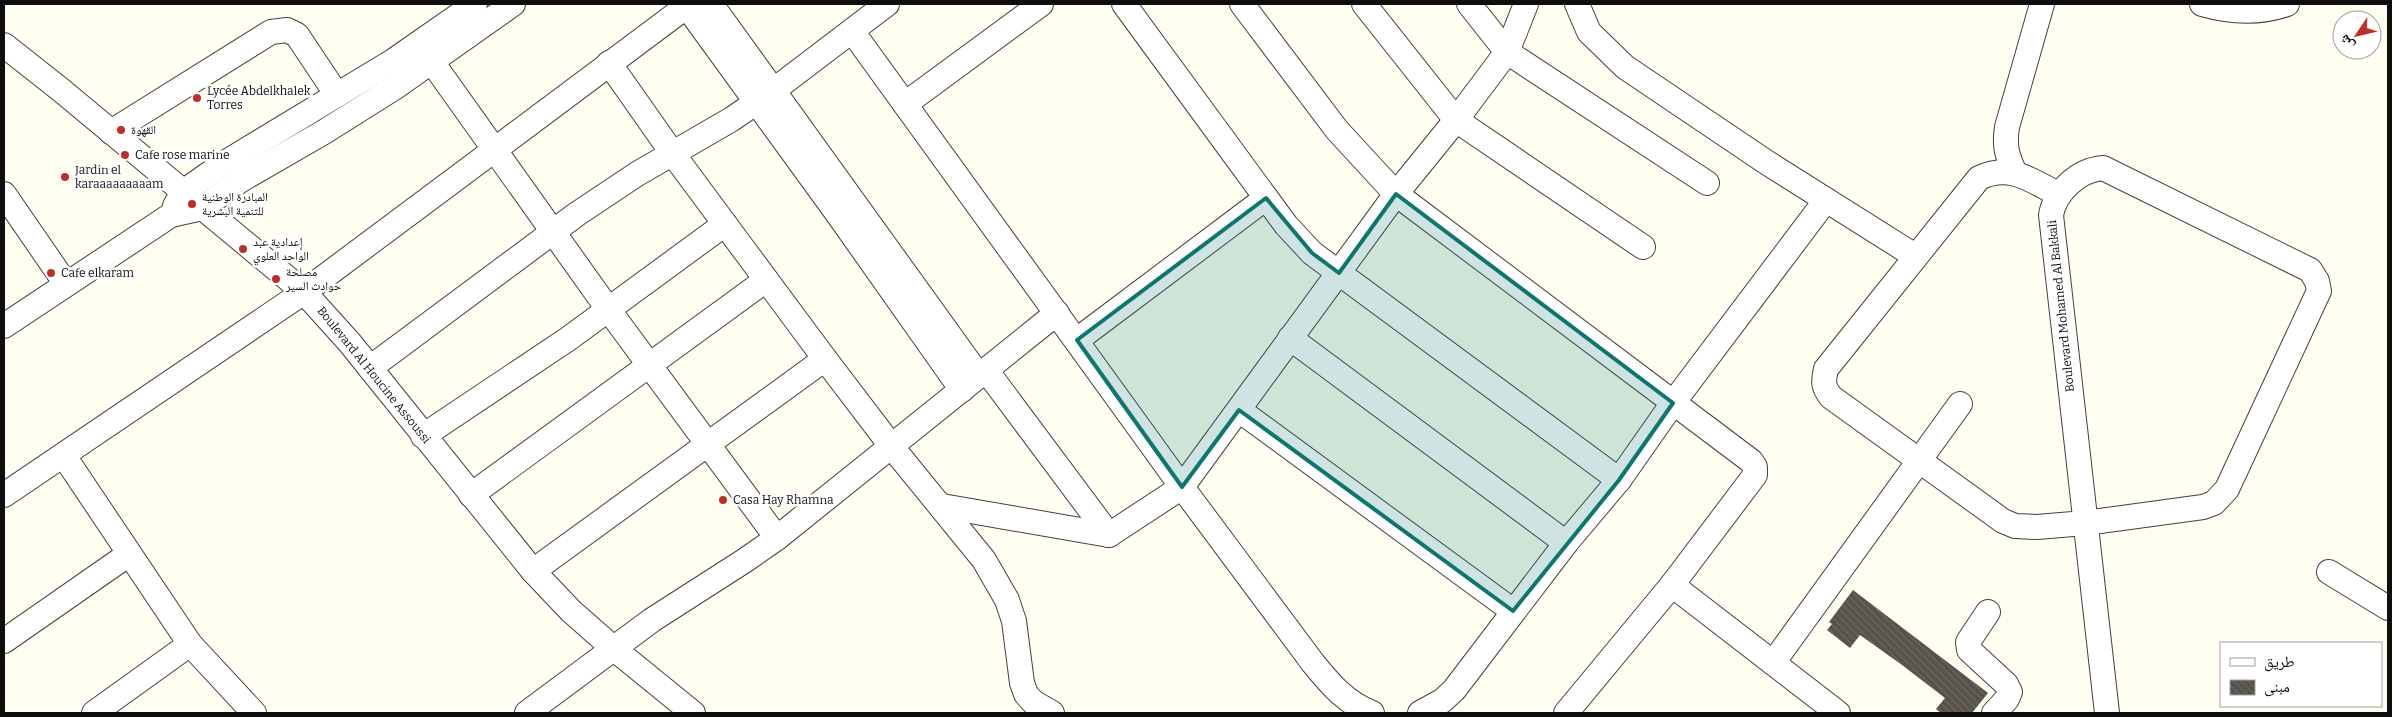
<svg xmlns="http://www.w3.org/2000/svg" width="2392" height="717" font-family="Bitter,'Noto Naskh Arabic',serif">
<defs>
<pattern id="building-back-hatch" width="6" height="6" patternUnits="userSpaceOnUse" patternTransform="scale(1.25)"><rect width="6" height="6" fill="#57514b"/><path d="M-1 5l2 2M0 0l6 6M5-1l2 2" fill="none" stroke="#6a6561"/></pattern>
</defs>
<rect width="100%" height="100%" fill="#fffef0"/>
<path fill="url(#building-back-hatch)" d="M1853,590L1988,693L1972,713H1941L1936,709L1945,698L1902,665L1860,635L1850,648L1827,630L1832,624L1829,622Z"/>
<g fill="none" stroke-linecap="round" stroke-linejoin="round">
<defs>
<g id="minor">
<path d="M685,4L837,213L962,390"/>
<path d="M711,4L979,376"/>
<path d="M1124,4L1286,225L1312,253L1619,480"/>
<path d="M1242,4L1337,130L1396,194L1751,461L1755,467V475L1672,585L1566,713"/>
<path d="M1364,4L1456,120L1643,247"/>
<path d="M1469,4L1507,52L1707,183"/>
<path d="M1577,4L1589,32L1625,67L1766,162L1915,256"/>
<path d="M2202,4C2230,12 2259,14 2287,4"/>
<path d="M852,31L1182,487L1313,663C1330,684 1346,703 1372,713"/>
<path d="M4,45L61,90L304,292L350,343L533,571L571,611L613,648L693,713"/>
<path d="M432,62L608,309L777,538"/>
<path d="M609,63L673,154L825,359L892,447L984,560L1007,600L1014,621L1022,683L1026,694L1033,702L1052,713"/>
<path d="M905,104L1041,4"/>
<path d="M111,132L271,32L287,30L297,35L337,95"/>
<path d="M2015,173C2007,156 2004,146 2007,127L2042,4"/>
<path d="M4,194L66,284"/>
<path d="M2058,194C2030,180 2010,163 1979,178L1826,369C1823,382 1823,387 1831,397L2003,521L2015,526L2037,527L2085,523L2203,507L2214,503L2227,489L2319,291L2317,281L2310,270L2103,168C2078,170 2055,192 2051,215L2107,713"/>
<path d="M175,206L183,192L223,164L393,61L475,4"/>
<path d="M4,326L171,215L202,208L241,180L324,132L397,86L513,4"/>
<path d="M1290,338L1566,543"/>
<path d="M1077,340L1266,198"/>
<path d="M370,368L577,214L637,174L732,119L774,90L887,4"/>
<path d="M986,370L1109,535"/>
<path d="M1239,410L1513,611"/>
<path d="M423,436L568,339L725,224"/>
<path d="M64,456L190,644L254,713"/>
<path d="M4,495L304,292L687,6"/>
<path d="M471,495L766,280"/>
<path d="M942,506L1109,535L1182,487L1396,194L1456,120L1507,52L1526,4"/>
<path d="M533,571L825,359"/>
<path d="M2329,572L2388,608"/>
<path d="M1672,585L1838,713"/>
<path d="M1988,612L1968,642L1969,650L2006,684L2010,692L2007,699L1994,713"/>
<path d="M4,641L129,554"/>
<path d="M1773,663L1960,404"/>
<path d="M94,713L190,644"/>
<path d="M527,713L652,620L744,561L777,538L1057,313"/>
<path d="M1420,713L1442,701L1454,690L1566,543L1619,480L1673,403L1826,200"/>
</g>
</defs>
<use href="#minor" stroke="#414141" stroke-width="26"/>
<use href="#minor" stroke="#fff" stroke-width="24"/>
</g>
<path fill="#0f766e" fill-opacity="0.2" stroke="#0f766e" stroke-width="4" stroke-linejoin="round" d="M1396,194L1673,403L1619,480L1513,611L1239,410L1182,487L1077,340L1266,198L1312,253L1339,273Z"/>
<g fill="#be3027" stroke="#fff" stroke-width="2">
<circle cx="197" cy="98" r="5"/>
<circle cx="121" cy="130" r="5"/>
<circle cx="125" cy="155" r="5"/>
<circle cx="65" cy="177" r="5"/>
<circle cx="192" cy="204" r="5"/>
<circle cx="243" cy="249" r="5"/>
<circle cx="51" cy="273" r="5"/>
<circle cx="276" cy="279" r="5"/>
<circle cx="723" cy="500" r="5"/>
</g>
<g text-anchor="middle" stroke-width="5" stroke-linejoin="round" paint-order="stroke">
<g font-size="12" fill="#0e0e0e" stroke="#fff" text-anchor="start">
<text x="207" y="95">Lycée Abdelkhalek<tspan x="207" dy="14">Torres</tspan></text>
<text x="131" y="134">القهوة</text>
<text x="135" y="159">Cafe rose marine</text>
<text x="75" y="174">Jardin el<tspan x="75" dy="14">karaaaaaaaaam</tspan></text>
<text x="202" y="201">المبادرة الوطنية<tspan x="202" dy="14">للتنمية البشرية</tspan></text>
<text x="253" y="246">إعدادية عبد<tspan x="253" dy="14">الواحد العلوي</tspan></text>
<text x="286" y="276">مصلحة<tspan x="286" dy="14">حوادث السير</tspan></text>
<text x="61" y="277">Cafe elkaram</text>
<text x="733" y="504">Casa Hay Rhamna</text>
</g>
<g font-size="12" fill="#0e0e0e" stroke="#fff">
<text transform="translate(2061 306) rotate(-96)" y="4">Boulevard Mohamed Al Bakkali</text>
<text transform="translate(374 375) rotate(51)" y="4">Boulevard Al Houcine Assoussi</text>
</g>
</g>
<rect width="2392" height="717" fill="none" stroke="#0e0e0e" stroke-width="10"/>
<rect x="2220" y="642" width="162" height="65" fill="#ffffff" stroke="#9f9f9f"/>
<rect x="2230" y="658" width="25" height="8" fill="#ffffff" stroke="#9f9f9f"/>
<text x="2264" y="667" font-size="15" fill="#0e0e0e">طريق</text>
<rect x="2230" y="680" width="25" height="15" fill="url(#building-back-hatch)" stroke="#9f9f9f"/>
<text x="2264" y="692" font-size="15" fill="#0e0e0e">مبنى</text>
<g transform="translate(2357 35) rotate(235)"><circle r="24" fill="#ffffff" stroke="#9f9f9f"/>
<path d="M0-4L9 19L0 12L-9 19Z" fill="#be3027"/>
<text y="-8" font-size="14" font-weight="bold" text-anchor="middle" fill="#0e0e0e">ش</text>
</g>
</svg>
